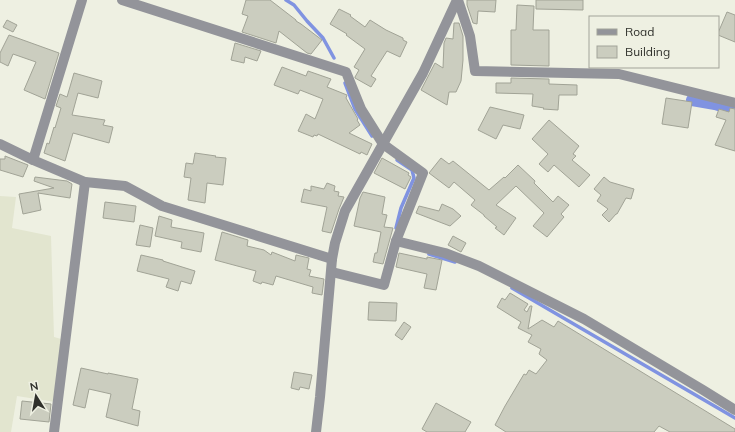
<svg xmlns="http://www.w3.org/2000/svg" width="735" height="432" font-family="Mulish,sans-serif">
<rect width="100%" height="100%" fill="#eef0e2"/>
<path fill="#e2e5cf" d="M0,196L16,197L12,228L51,236L54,337L65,340L55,402L17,396L11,432H0Z"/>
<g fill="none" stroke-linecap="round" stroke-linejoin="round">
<g stroke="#8093e1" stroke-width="3.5">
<path d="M286,0L294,5L307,21L323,38L334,58"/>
<path d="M345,83L355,109L372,136"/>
<path d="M396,228L401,208L414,178L412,170L397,160"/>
<path d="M429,254L455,262"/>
<path d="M512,288L735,418"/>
</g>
<path stroke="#8093e1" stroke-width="12" d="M692,100L715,104L735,110"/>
</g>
<g fill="#cbcdbf" stroke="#a1a396">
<path d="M246,0H270L296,20V21L301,24L322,40L311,54L307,53L279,31L276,43L242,32L248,16L242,14Z"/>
<path d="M467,0H496L495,12L478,11L477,24L473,23L467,5Z"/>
<path d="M536,0H583V10L536,9Z"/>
<path d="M517,5L534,6L533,30H549V66L511,65V30H516Z"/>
<path d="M339,9L351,15L350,16L365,27L370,20L386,30L403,38V40L407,42L400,57L387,51L371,76L376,79L371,87L355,78V77L359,70L354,67L365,49L346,35L347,34L330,24Z"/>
<path d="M727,12L735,15V42L718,35V33Z"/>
<path d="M7,20L17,25L13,32L3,27Z"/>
<path d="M454,23H459L463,36V60L461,81L456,92H449L447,105L421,90L435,63L443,68L444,43L446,38L453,39Z"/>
<path d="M9,35L59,53L45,99L24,90L36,62L13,54L8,66L0,62V53Z"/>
<path d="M235,43L261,51L257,61L245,57L244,63L231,60Z"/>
<path d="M282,67L306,76L308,71L331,79L327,87L347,95L346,98L358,119L357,120L360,125L349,133L372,144L367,155L361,152L360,154L318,134L317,136L314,135L313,137L298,131L306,114L315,119L323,99L300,90L298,94L274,85Z"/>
<path d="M74,73L102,81L98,98L78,93L72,115L105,120L103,125L113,127L109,143L73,133L65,161L44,153L47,143L49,144L54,127L55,128L61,108L56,106L60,94L67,97Z"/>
<path d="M511,78L549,79V84L577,85V95H559L558,110L543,109L544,108L532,106L533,94L496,93V83H511Z"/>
<path d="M666,98L692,102L688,128L662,124Z"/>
<path d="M490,107L524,115L520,129L503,125L496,139L478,130Z"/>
<path d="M730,108L735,109V151L715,145L726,120L716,117L719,109L729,112Z"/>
<path d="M549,120L579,146L573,154L576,156L572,160L590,175L579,187L554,165L548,172L539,164L548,154L532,139Z"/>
<path d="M195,153L216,156L215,157L226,158L223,185L207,183L205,203L188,200L191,178L184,177L186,163L193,164Z"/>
<path d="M5,156L28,165L23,177L0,170V159H5Z"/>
<path d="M382,158L409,173L408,175L411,177L405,189L374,173Z"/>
<path d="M441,158L449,164L453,161L489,190L504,177L505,178L518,165L535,181L534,183L553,202L558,196L569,205L561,214L564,217L547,237L533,226L544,213L516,186L496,205L516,218L504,235L495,228L497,227L484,216V215L471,205L475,200L454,182L449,188L429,173Z"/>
<path d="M35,177L67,181L72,184L70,198L38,193L41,210L23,214L19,194L54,188L34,181Z"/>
<path d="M604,177L610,182L634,189L631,199L626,198L617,214H616L609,222L602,215L608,209L597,201L601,195L594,189Z"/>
<path d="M327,183L335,186L334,191L339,192L338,196L344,197L339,209L331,233L322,231L327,207L301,202L304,189L311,191V186L324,189Z"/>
<path d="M363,192L385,197L382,214L387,215L384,227L393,228L383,264L373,262L375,253H377L381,232L354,226L360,198Z"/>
<path d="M105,202L136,206L134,222L103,218Z"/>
<path d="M442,204L453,209L461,216L450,226L416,213L419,206L439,211Z"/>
<path d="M159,216L172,220L171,227L204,233L201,252L181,248L182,242L155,236Z"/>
<path d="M140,225L153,228L150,247L136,245Z"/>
<path d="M222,232L248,240L247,246L264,250L271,255L272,252L295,261L296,255L309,258L307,269L311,270L309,276L324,279L322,295L312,293L313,287L276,276L273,285L262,282L261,284L253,281L256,271L215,260Z"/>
<path d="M453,236L466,243L461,252L448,245Z"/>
<path d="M399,253L427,259V257L442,260L436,290L424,288L427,274L396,267Z"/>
<path d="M141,255L163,260V261L195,271L191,284L181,281L178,291L166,287L169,279L137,271Z"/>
<path d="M510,293L528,304L524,310L527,312L530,306H532L528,329L542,320L554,327L558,321L735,429V432H670L659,426L654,432H506L495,425L505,406L524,374L526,375L529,370L536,374L547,360L539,354L541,349L528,342L532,335L518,328L521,322L497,307L502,298L505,300Z"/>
<path d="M369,302L397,303L396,321L368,320Z"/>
<path d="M404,322L411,327L402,340L395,335Z"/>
<path d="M81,368L108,374V373L138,379L132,409L140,411L138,426L106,417L111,394L89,389L85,408L73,405Z"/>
<path d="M294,372L312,375L309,389L300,387L299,390L291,388Z"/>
<path d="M22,401L51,404L49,422L20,419Z"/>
<path d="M436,403L471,422L465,432H427L422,429Z"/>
</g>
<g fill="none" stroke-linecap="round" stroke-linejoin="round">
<g stroke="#93949a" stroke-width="10">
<path d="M122,0L346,72L361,109L383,144L423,173L396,241L445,253L479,266L584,319L703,390L735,410"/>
<path d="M458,0L470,36L475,71L619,74L735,103"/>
<path d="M0,144L33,160L85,182L125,186L162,206L332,259"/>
<path d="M33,160L82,0"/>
<path d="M332,272L384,285L396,241"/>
<path d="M54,432L85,182"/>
<path d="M316,432L320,397L332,259L335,243L345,211L423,73L457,0"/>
</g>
</g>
<rect x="589" y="16" width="130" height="52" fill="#eef0e2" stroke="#a2a399"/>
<rect x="597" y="29" width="20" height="6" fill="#93949a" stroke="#a2a399"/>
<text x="625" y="36" font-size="12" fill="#2f302b">Road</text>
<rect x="597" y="46" width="20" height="12" fill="#cbcdbf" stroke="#a2a399"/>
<text x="625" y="56" font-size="12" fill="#2f302b">Building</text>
<g transform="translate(36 396) rotate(349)" stroke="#eef0e2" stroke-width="3" paint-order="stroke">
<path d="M0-3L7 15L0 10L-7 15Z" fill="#2f302b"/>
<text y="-6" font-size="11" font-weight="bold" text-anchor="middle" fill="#2f302b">N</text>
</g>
</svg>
